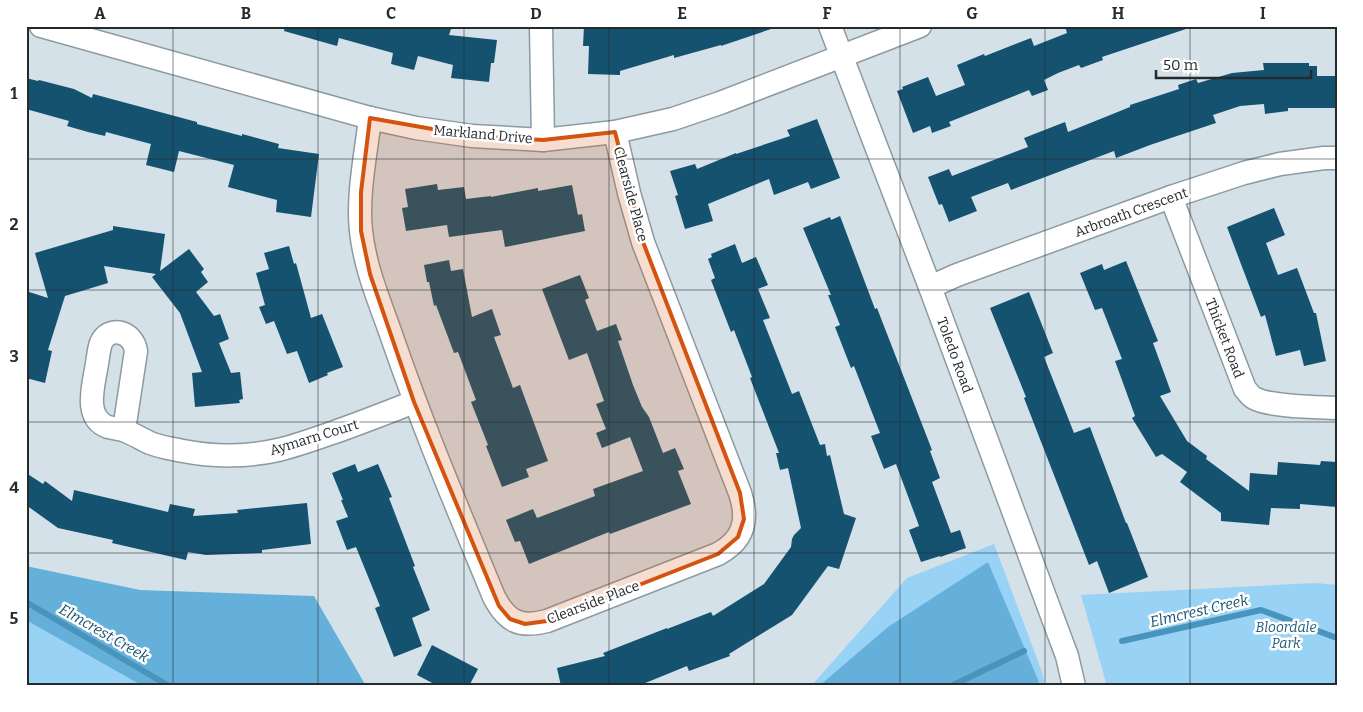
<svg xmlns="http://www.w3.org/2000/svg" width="1363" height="712" font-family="Bitter,serif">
<rect width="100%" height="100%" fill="#d4e1e9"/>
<g fill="#98d2f5">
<path d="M994,544L1042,672L1045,686H811L907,578Z"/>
<path d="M26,576L334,686H26Z"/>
<path d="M1315,583L1337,585V686H1107L1081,595Z"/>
</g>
<g fill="#65b0da">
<path d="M988,562L1039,682L1031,686H819L888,627Z"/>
<path d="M26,566L140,590L314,596L366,686H143L26,620Z"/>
</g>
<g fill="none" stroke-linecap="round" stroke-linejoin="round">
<g stroke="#4994bd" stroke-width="6">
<path d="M26,602L169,686"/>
<path d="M1122,641L1261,610L1337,638"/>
<path d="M951,686L1024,651"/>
</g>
</g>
<g fill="#15526f">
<path d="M285,26H440L451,29L449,35L497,40L494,63H491L489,82L451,78L453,65L418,56L414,70L391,64L393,53L339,38L337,46L284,31Z"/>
<path d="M584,26H770L771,29L721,46V45L674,58V55L620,71V75L588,74L589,46H583Z"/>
<path d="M1065,26H1185L1186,29L1102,57L1103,60L1081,68L1079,65L1058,73L1044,80L1048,90L1032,96L1029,90L949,122L951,126L932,133L930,126L913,133L897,91L903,89L902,87L928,77L936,96L965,85L957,65L984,54L985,56L1031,38L1034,46L1067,33Z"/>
<path d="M1263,63H1309V66H1317V76H1337V108H1288V111L1265,114L1264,104L1240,106L1213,115L1216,123L1150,145L1116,158L1114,151L1011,190L1008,183L971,197L977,211L949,222L942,204L939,205L928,177L949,169L952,176L1028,147L1024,138L1065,122L1068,132L1130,107V105L1179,89L1178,85L1196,79L1198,83L1232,73L1264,70Z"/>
<path d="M26,78L38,81L39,80L74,89L92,98L93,94L197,122V124L242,136V134L279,144L278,148L319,154L311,217L276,212L277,200L228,187L234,165L179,151L174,172L146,165L151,144L106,132L105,136L88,132L67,126L69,121L26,109Z"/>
<path d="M817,119L840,178L811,189L808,182L774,195L769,179L708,204L713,221L685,229L675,196L678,195L670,171L695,164L697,169L736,153V154L790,136L787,130Z"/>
<path d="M437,184L438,190L464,187L466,199L491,196V197L538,188V191L572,185L578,215L582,214L585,231L505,247L502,230L449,237L447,225L406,231L402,208L408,207L405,189Z"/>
<path d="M1274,208L1285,235L1266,243L1278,275L1297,268L1314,313H1316L1326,361L1304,366L1300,350L1276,356L1265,315L1261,317L1227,227Z"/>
<path d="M840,216L875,309L877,308L932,450L930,451L940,478L932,482L951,533L960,530L966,548L940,557V556L921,562L909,530L919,526L918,523L896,464L884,469L871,436L880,433L854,366L851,368L835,327L840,325L828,295H831L803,228L830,217L831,220Z"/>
<path d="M113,226L165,234L160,271L189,249L204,269L201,272L208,282L196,292L214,316L220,314L229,339L219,343L231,373L240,372L243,399L239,400L240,403L195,407L192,373L202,372L180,313L152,277L156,274L104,266L108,283L65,296L48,350L52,351L45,383L26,378V291L48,298L35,253L113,230Z"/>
<path d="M735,244L742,263L756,257L768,285L758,289L770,318L763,320L792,394L799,391L820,445L825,444L827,456L830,455L844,514L856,518L839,569L828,566L792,615L729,654L730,656L689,671L687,666L638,686H561L557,668L605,656L603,653L667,628V629L711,612L713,616L764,584L791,547L792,539L794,535L801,528L788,468L780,470L776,453H779L750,378L752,377L734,330L731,332L711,280L715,278L708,259L712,257L711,254Z"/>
<path d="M289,246L294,264L296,263L311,318L322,314L343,367L327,373L328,375L309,383L297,351L287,354L274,321L266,324L259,307L265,305L256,273L269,269L264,253Z"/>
<path d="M449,260L451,271L463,269L472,317L492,309L501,335L494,337L513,388L520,385L548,461L526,469L529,477L502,487L486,446L488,445L471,402L476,400L458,352L454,353L436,305L434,306L429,282H427L424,265Z"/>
<path d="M1126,261L1158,341L1153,343L1171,392L1160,396L1187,441L1207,456L1206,459L1249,491L1250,473L1277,475L1278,462L1320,465L1321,461L1337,462V507L1300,504V509L1271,508L1269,525L1221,521V513L1180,482L1187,472L1162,454L1156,457L1132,418L1135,416L1115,361L1122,359L1102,308L1095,310L1080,273L1102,264L1104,270Z"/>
<path d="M580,275L589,298L585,300L597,331L616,324L622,340L618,341L633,385L642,407L649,417L663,453L675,448L684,469L678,471L691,504L610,534L609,532L529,564L520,541L515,542L506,520L533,509L537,518L595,496L593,489L643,471L630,437L602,448L596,433L606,429L596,404L604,401L587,353L569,360L542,289Z"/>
<path d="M1029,292L1053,353L1044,357L1074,433L1090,427L1126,523H1127L1148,577L1109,593L1097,561L1089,565L1024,398L1026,397L990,308Z"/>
<path d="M355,464L358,472L378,464L392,497L389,498L415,566L413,567L430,610L412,618L422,646L394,657L375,608L380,606L356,547L347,550L336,521L348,517L341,500H343L332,473Z"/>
<path d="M26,473L43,484L45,481L72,501L74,490L168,512L170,504L195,509L193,516L238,513L237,510L307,503L311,544L262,550V553L206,555L188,552L186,560L112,543L113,540L58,528L26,505Z"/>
<path d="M432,645L478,669L469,686H438L417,675Z"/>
</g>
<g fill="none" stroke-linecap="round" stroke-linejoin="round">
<defs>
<g id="street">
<path d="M41,26L370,118L416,128L472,136L543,140L615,132L673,119L720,103L920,26"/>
<path d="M541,26L543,140"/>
<path d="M830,26L930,287L1058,632L1067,656L1074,686"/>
<path d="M370,118C366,154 357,195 361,231C365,269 381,305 393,340C423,427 459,512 494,597C507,622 520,628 547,621L718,554C744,540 749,520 740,493L643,242L629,193L615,132"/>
<path d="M1171,197L1245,389C1248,392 1250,396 1254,398C1270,407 1316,407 1337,408"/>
<path d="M930,287L957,275L1171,197L1244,173L1280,164L1324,158H1337"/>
<path d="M124,430L136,351C133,331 109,325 101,343C98,351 98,361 96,369C93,388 84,418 108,427C113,428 118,429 123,430C132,433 141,439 150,443C160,447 173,449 183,451C213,457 248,457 278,450C295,446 312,440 329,434C358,424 386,413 414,402"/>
</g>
</defs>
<use href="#street" stroke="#8e9aa1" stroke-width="25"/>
<use href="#street" stroke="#fff" stroke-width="22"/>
</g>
<path fill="#d4540f" fill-opacity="0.2" stroke="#d4540f" stroke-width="4" stroke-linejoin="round" d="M370,118L472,136L543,140L615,132L643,242L740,493L744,519L738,537L718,554L547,621L525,624L510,619L499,606L414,402L370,274L361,231V192Z"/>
<path fill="none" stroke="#252a2d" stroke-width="1" stroke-opacity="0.55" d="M173,26V686M318,26V686M464,26V686M609,26V686M754,26V686M900,26V686M1045,26V686M1190,26V686M26,159H1337M26,290H1337M26,422H1337M26,553H1337"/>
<g text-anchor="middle" stroke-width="5" stroke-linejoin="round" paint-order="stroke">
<g font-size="14" fill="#252a2d" stroke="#fff">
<text transform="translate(483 134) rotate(5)" y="5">Markland Drive</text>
<text transform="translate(631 194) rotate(75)" y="5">Clearside Place</text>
<text transform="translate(1131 212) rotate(-20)" y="5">Arbroath Crescent</text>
<text transform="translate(1225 338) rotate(69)" y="5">Thicket Road</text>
<text transform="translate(955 355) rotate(70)" y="5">Toledo Road</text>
<text transform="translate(314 437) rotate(-17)" y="5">Aymarn Court</text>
<text transform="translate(593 602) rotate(-21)" y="5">Clearside Place</text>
</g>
<g font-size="14" font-style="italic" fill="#255e7c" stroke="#fff">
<text x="1286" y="632">Bloordale<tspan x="1286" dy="16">Park</tspan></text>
</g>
<g font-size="15" font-style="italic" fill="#16516e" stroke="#fff">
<text transform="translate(1199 611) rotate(-13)" y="5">Elmcrest Creek</text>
<text transform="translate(104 633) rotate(30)" y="5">Elmcrest Creek</text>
</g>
</g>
<rect width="1363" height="712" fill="none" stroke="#ffffff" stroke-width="55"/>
<path d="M1156 70v8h155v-8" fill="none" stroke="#252a2d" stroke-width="2.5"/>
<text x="1163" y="70" font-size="15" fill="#252a2d" stroke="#ffffff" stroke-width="4" paint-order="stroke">50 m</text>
<rect x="28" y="28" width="1308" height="656" fill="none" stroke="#252a2d" stroke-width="2"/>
<g font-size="16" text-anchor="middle" font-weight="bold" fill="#252a2d">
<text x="100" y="19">A</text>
<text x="246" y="19">B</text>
<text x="391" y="19">C</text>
<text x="536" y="19">D</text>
<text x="682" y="19">E</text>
<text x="827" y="19">F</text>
<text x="972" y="19">G</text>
<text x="1118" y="19">H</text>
<text x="1263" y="19">I</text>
<text x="14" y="99">1</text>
<text x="14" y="230">2</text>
<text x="14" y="362">3</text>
<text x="14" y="493">4</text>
<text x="14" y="624">5</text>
</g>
</svg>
